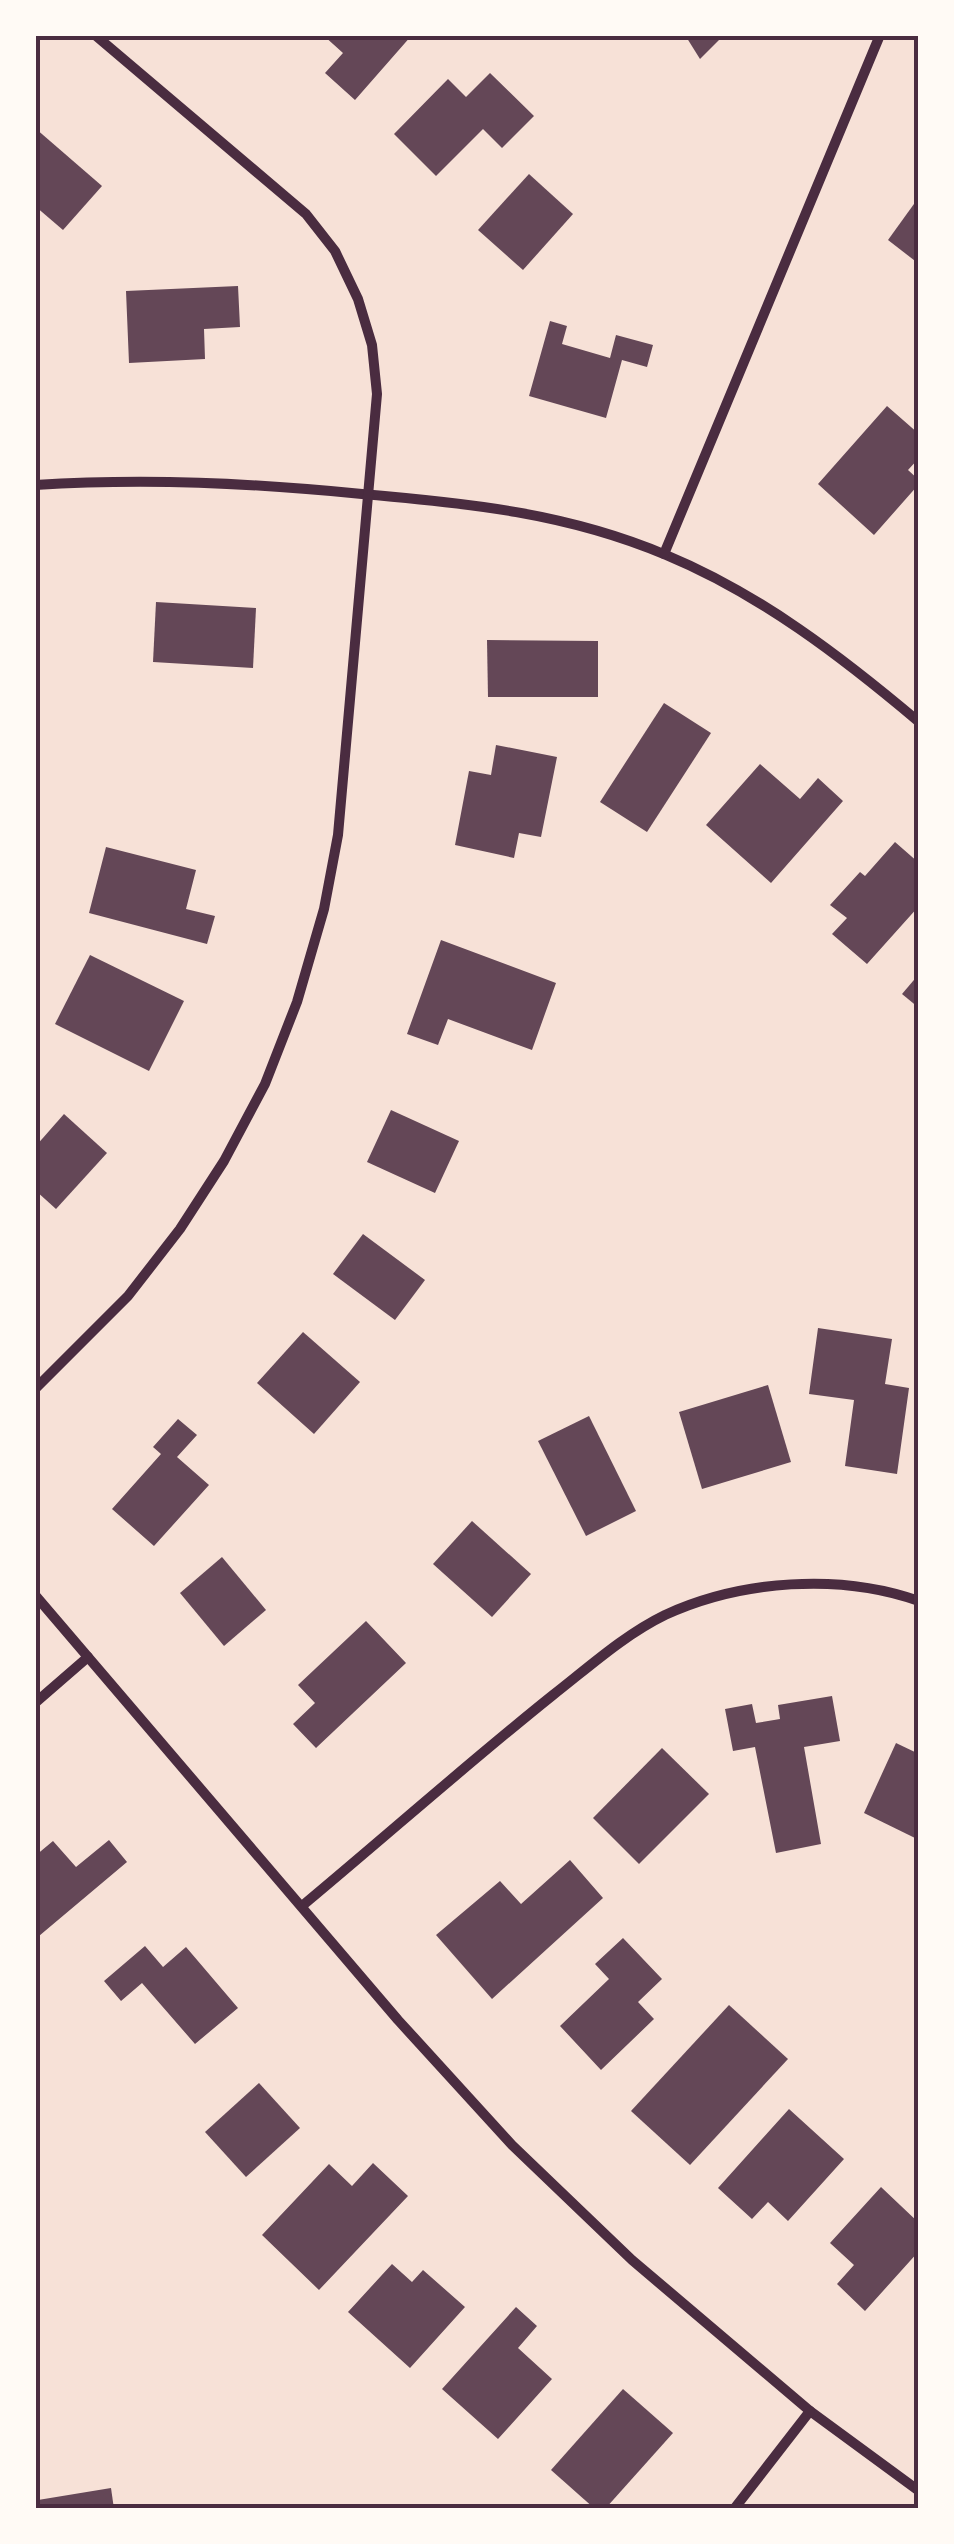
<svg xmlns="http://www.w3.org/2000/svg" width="954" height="2544" font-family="Rubik,sans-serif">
<rect width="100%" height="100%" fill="#f7e1d7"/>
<g fill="#644757">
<path d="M323,35H412L355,100L325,73L343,53Z"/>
<path d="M685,35H724L700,59Z"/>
<path d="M490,73L534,116L502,148L483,129L436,176L394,134L448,79L466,97Z"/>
<path d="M35,128L102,186L63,230L35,206Z"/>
<path d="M529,174L573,214L523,270L478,230Z"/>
<path d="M919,197V264L888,240Z"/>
<path d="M238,286L240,327L204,329L205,359L129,363L126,291Z"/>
<path d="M550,321L567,326L562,344L610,358L616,335L653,345L647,367L622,360L606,418L529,396Z"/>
<path d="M887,406L919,434V458L908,470L919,480V484L874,535L818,484Z"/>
<path d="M156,602L256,608L253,668L153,662Z"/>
<path d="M487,640L598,641V697H488Z"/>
<path d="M664,703L711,733L647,832L600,802Z"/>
<path d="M496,745L557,757L541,837L519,833L514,858L455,845L469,771L491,775Z"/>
<path d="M760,764L800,799L818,778L843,801L771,883L706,825Z"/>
<path d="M895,842L919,863V883L915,888L919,892V906L867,964L832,934L847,918L830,905L860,872L865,876Z"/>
<path d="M106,847L196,870L186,909L215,916L207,944L89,913Z"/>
<path d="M441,940L556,983L532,1050L448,1019L438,1045L407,1034Z"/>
<path d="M90,955L184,1001L149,1071L55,1024Z"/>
<path d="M919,974V1008L902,994Z"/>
<path d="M391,1110L459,1141L435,1193L367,1162Z"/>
<path d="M64,1114L107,1153L56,1209L35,1190V1147Z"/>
<path d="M363,1234L425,1280L395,1320L333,1274Z"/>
<path d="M818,1328L892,1339L885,1384L909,1388L897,1474L845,1466L854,1400L809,1394Z"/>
<path d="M303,1332L360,1382L314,1434L257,1383Z"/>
<path d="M768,1385L791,1462L702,1489L679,1412Z"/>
<path d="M589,1416L636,1511L586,1536L538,1441Z"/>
<path d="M178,1419L197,1435L177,1457L209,1485L154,1546L112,1509L161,1454L153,1447Z"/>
<path d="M472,1521L531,1574L492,1617L433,1564Z"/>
<path d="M222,1557L266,1610L224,1646L180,1593Z"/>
<path d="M366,1621L406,1663L316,1748L293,1724L315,1703L298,1685Z"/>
<path d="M832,1696L840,1741L804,1747L821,1844L776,1853L755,1747L733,1751L725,1709L752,1704L756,1723L780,1719L778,1705Z"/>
<path d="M896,1743L919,1754V1830L915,1838L864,1813Z"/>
<path d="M662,1748L709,1794L639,1864L593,1818Z"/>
<path d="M109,1840L127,1862L39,1936L35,1931V1856L53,1841L76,1867Z"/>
<path d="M570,1860L603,1898L492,1999L436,1935L500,1881L521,1904Z"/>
<path d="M623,1938L662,1979L638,2002L654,2019L601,2070L560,2026L609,1979L595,1964Z"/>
<path d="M145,1946L163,1967L186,1947L238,2008L195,2044L142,1983L121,2001L104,1981Z"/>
<path d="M729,2005L788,2059L690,2165L631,2111Z"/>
<path d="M259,2083L300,2128L246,2177L205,2132Z"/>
<path d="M789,2109L844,2159L788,2221L768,2202L752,2219L718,2188Z"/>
<path d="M373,2163L408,2196L319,2290L262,2235L329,2164L352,2186Z"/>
<path d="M881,2187L919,2223V2251L865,2311L837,2284L854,2265L830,2243Z"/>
<path d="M392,2264L412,2282L423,2270L465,2307L410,2368L348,2312Z"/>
<path d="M516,2307L537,2326L518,2348L552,2379L498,2439L442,2389Z"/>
<path d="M623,2389L673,2433L605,2509H595L551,2470Z"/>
<path d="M111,2488L114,2509H40L38,2500Z"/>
</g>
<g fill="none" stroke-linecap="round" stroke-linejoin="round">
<g stroke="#4a2c40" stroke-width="10">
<path d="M35,485C148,478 250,483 362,494C467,503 567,513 666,555C760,594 842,657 919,722"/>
<path d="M664,554L880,35"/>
<path d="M35,1389L128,1296L180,1229L224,1161L265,1084L297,1002L324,909L338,835L377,394L372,345L358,299L335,251L306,214L95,35"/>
<path d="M35,1595L398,2020L512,2145L632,2260L810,2411L919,2491"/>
<path d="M35,1703L88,1657"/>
<path d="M302,1906C386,1836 468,1763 553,1695C589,1667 624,1635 665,1615C741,1580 840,1573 919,1601"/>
<path d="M734,2509L810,2411"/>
</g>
</g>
<rect width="954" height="2544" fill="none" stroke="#fffaf5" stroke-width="75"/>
<rect x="38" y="38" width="878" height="2468" fill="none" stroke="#4a2c40" stroke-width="4"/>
</svg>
